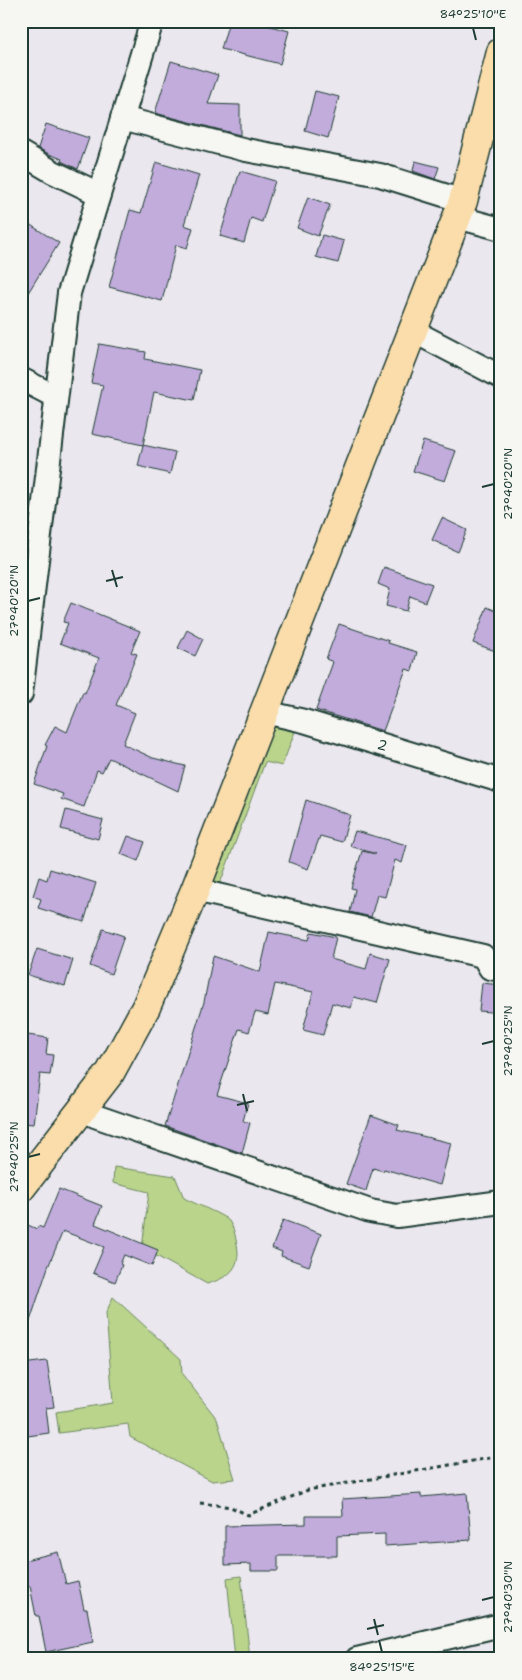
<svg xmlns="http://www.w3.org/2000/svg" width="522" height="1680" font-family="'Shantell Sans',sans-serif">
<rect width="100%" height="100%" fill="#ebe7ee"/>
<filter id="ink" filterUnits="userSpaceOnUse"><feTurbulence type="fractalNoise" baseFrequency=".02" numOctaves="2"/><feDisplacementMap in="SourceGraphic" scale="10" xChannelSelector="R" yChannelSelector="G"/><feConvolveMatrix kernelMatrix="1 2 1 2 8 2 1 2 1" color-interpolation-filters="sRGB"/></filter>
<g filter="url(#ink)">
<g fill="#bad48c" stroke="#6c8860">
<path d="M281,724L296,729L282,766L265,762L218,889L211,887L267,731Z"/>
<path d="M114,1167L175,1176L184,1198C193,1203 224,1215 229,1221C233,1227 235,1233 236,1240C243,1266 231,1277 207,1284L142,1248L149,1192L113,1183Z"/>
<path d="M113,1297L181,1359L182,1374L217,1419L235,1479L212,1481L130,1437L128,1424L59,1433L56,1412L113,1403L106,1313Z"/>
<path d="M241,1576L250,1659H235L227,1578Z"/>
</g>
<g fill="#c1acdc" stroke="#1f3d34">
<path d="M229,21H251L289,31L280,64L221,49Z"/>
<path d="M171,61L218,75L208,104L240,105V135L155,113Z"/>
<path d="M315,91L339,97L328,138L305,131Z"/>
<path d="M46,124L89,138L78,169L61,161L62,159L49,154L38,148Z"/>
<path d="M415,161L439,167L435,179L413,171Z"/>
<path d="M156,162L199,175L184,225L193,228L187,248L176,245L162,301L109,287L130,210L141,213Z"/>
<path d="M240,171L275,181L262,222L251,218L244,243L220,236Z"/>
<path d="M308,197L330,205L318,236L297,228Z"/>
<path d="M21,219L59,243L21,304Z"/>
<path d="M322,235L344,241L338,263L316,257Z"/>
<path d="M99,344L146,352L145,359L200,370L194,400L154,392L143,445L92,434L103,385L91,383Z"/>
<path d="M423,441L456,451L445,481L413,471Z"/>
<path d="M143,445L175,452L170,474L138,466Z"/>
<path d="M442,518L467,530L458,552L432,540Z"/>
<path d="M384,567L432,584L425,602L410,596L406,611L386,606L390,589L378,584Z"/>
<path d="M71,603L140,631L131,652L137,654L116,705L135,713L123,744L153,758L185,766L178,791L109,758L102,772L97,770L84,807L61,799L63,794L34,784L47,746L45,745L55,726L67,732L83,692L85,693L99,658L60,643L68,623L63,622Z"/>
<path d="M487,607L501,613V653L473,643Z"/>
<path d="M339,624L389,641L388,643L417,652L412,671L406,669L383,731L316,710L333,662L326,659Z"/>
<path d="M187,630L203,639L195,656L178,648Z"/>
<path d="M306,800L350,815L342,842L320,836L308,869L289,862Z"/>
<path d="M66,810L103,820L98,839L61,829Z"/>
<path d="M355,831L407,845L402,863L395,860L385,897L377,895L371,917L350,912L355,889L351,888L362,851L376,854L350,846Z"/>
<path d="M128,836L145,842L138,861L121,854Z"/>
<path d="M50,869L96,883L84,922L38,908L41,899L33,896L39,877L47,880Z"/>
<path d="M103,929L124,936L111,974L90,966Z"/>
<path d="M269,932L309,940L311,932L336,937L331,959L366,969L370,953L390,959L377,1003L354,997L351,1008L332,1003L323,1035L303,1030L313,992L275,984L268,1015L255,1012L249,1032L239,1029L217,1095L248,1103L243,1121L250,1123L242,1153L165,1126L204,1002L213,956L260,972Z"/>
<path d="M37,949L73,960L65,986L28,975Z"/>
<path d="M482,983L501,985V1013L479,1011Z"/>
<path d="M21,1034L48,1038L46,1054L53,1055L50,1075L40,1074L34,1124L21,1123Z"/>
<path d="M371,1115L399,1125L397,1130L451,1143L440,1185L384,1169L383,1171L373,1168L366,1191L346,1184Z"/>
<path d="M59,1189L102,1206L95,1224L158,1250L152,1266L124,1255L120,1264L122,1265L115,1282L93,1273L104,1247L63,1231L48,1267L25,1336H21V1222L37,1229L38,1226L43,1228Z"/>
<path d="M283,1220L321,1234L309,1266L281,1256L282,1252L272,1248Z"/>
<path d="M47,1361L54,1407L46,1408L49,1433L21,1437V1364Z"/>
<path d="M467,1493L471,1540L385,1546V1534L337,1536V1556H278V1571H251V1564L225,1565V1526L306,1524V1516H343L342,1499L421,1494V1497Z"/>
<path d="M58,1552L66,1584L78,1581L84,1609H87L93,1642L46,1652L39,1616H36L30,1586L21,1588V1561Z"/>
</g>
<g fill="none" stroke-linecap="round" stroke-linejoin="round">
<defs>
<g id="minor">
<path d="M122,118L246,150L380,175L463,201"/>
<path d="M21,153L53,172L99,194"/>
<path d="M457,217L501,229"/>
<path d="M413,331L501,377"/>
<path d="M21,379L56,397"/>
<path d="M21,694L69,293L152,21"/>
<path id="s1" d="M265,712L304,721L501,781"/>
<path d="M195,890L483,956L490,968L501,970"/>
<path d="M84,1108L95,1116L370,1211L397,1216L501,1202"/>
<path d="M357,1659L501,1625"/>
</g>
<path id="major" d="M21,1188L110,1073L146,1007L195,890L457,217L463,201L501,52"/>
</defs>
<use href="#minor" stroke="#1f3d34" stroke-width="26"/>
<use href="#major" stroke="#1f3d34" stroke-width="31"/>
<path stroke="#1f3d34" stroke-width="3" stroke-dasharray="4 4" stroke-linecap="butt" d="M200,1503L231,1507L248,1515L308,1490L501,1456"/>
<use href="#minor" stroke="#f6f6f2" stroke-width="22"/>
<use href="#major" stroke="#faddab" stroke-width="28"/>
</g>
</g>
<path fill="none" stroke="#1f3d34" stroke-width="2" d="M473,28L476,40M482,487L494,484M112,570L117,587M106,581L123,577M28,601L40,598M482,1044L494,1041M243,1094L247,1111M237,1105L254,1101M28,1157L40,1154M482,1600L494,1597M374,1619L378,1635M367,1629L384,1625M379,1640L382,1652"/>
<g text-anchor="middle" stroke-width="5" stroke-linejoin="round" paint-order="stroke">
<g font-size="14" fill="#1f3d34" stroke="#f6f6f2">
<text dy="5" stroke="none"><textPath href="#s1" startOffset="122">2</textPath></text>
</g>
</g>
<rect width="522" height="1680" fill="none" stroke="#f6f6f2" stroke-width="55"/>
<rect x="28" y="28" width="466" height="1624" fill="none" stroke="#1f3d34" stroke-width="2"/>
<g font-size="12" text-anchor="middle" fill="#1f3d34">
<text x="473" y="18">84°25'10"E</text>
<text transform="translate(508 484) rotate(-90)" y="4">27°40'20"N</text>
<text transform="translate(14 601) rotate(-90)" y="4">27°40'20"N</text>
<text transform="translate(508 1041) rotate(-90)" y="4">27°40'25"N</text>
<text transform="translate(14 1157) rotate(-90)" y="4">27°40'25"N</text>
<text transform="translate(508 1597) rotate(-90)" y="4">27°40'30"N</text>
<text x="382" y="1671">84°25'15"E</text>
</g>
</svg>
